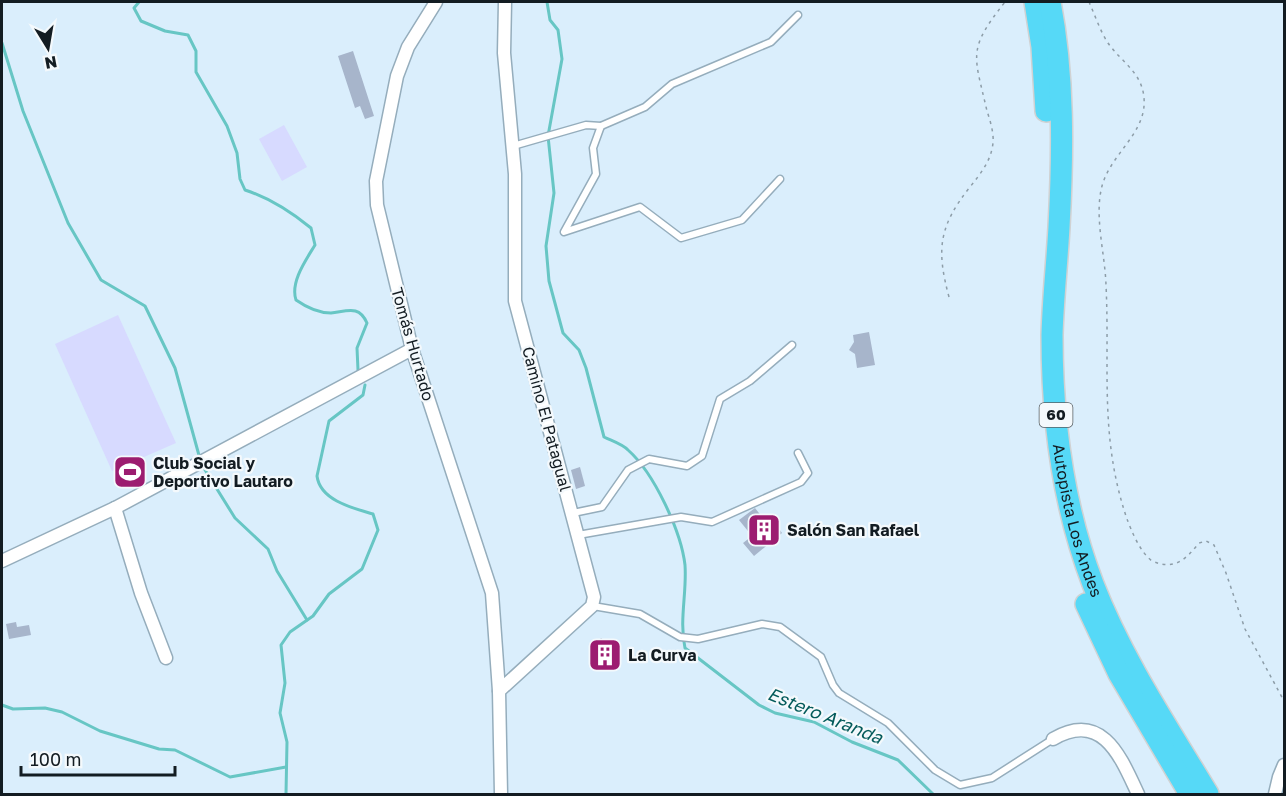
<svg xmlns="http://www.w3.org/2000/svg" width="1286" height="796" font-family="'Golos Text',sans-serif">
<rect width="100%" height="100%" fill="#daeefc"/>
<g fill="#d7daff">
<path d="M284,125L307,167L282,181L259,139Z"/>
<path d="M118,315L176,443L112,471L55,344Z"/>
</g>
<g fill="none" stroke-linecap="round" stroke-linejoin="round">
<g stroke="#67c6c4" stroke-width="3">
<path d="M139,2L134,8L141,21L165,31L188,35L196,51V72L227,126L237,153L240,179L245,190C270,198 290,211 311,228L315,245C306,260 290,282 296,300C306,307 319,313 331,313C348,311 359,305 367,323L357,348L358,370"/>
<path d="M547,2L550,20L558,30L562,59L548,136L554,193L546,246L549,281L563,333L579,350L586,368L604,437C612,441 622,444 628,450C654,473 681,531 685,565C687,593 679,620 685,648L759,705L775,713L814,722L852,742L898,760L933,794"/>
<path d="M2,43L23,111L68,223L101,280L145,306L175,368L200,459"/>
<path d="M202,465L235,518L268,549L277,571L307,620"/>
<path d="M2,705L13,709L45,708L62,712L100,731L159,749L175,750L230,777L286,767"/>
<path d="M286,794L287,742L280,713L285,683L281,645L290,632L313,616L329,594L362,569L378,530L373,514C352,508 320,500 317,476L329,421L363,395L365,385"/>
</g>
</g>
<g fill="#a7b5cb">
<path d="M353,51L374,116L365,119L360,106L355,108L338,56Z"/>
<path d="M869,332L875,365L857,368L855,354L849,350L854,342L853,335Z"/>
<path d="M580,467L585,486L576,489L571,470Z"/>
<path d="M755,508L770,527L775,523L782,533L754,556L743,543L752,536L739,520Z"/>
<path d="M16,622L17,627L29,625L31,635L9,639L6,624Z"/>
<path d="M601,638L613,647L610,651L620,658L610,670L591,651Z"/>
</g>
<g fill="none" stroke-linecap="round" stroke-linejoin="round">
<defs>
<g id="lane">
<path d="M601,126L593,148L596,174L564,232L640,207L681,238L742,220L780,179"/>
<path d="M513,146L586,125L601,126L645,107L672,84L771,42L798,15"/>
<path d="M573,513L602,507L628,470L649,459L687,466L702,456L720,399L750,381L792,345"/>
<path d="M578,535L681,517L712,522L801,482L808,473L798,453"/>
<path d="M593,606L640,614L680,637L698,639L762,624L780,627L821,657L833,685L839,693L888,723L935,770L960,785L992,778L1053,739"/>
</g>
<g id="street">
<path d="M436,2L408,47L397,76L376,181L377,205L412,349L492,593L499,691"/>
<path d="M115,508L141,593L166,658"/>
<path d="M2,561L115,508L412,349"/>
<path d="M1053,739C1103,710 1121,758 1138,794"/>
<path d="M501,794L499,691L592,606L594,597L515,301V174L504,53L505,2"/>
<path d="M1275,794L1279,777L1284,765"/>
</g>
<g id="highway">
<path d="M1035,2L1042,47L1046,111"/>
<path id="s1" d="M1050,2C1064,75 1063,152 1059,227C1057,263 1053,299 1052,335C1052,419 1063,506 1093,584C1122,659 1167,726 1208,794"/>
<path d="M1086,604L1119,674L1190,794"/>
</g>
</defs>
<use href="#lane" stroke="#95adbc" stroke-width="9"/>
<use href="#street" stroke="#95adbc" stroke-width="15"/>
<use href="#highway" stroke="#d0d2d3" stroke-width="24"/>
<g stroke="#8d9da8" stroke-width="1.5" stroke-dasharray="3 4.5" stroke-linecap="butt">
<path d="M1089,2C1095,15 1100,31 1108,43C1121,62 1142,72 1144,98C1147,133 1111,153 1102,186C1094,217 1105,253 1106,285C1110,368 1099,437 1127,519C1132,532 1140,552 1152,561C1175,571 1186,559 1199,543L1206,541L1214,545L1226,573L1245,629L1284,701"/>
<path d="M949,297C936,249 939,226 970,187C981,173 991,161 993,143C994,133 990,120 987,111C974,54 967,50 1005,2"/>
</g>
<use href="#lane" stroke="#fff" stroke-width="6"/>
<use href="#street" stroke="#fff" stroke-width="12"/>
<use href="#highway" stroke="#56d9f7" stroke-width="21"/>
</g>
<defs>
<symbol id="stadium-square" viewBox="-11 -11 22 22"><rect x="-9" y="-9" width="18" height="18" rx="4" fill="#9c1c70" stroke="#f4f9fc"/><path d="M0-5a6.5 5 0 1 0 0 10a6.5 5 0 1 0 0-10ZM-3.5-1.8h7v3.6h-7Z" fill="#fff"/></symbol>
<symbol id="building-square" viewBox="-11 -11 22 22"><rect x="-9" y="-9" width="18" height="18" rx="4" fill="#9c1c70" stroke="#f4f9fc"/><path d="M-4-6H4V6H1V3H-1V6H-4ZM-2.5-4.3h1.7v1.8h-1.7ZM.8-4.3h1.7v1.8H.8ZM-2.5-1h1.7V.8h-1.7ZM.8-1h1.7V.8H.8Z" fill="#fff"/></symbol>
</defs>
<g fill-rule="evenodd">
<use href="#stadium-square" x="111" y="453" width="38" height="38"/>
<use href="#building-square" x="745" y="511" width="38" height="38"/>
<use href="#building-square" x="586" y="636" width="38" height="38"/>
</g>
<g text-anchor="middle" stroke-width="4.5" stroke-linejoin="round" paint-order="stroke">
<rect fill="#f4f9fc" stroke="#565e63" stroke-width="1.5" x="1039.5" y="403" width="33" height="24" rx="4.5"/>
<g font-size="15" font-weight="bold" fill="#131c22">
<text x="1056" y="420">60</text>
</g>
<g font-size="16" fill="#131c22" stroke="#f4f9fc">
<text transform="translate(413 344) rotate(74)" y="6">Tomás Hurtado</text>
<text transform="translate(547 419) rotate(75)" y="6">Camino El Patagual</text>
<text dy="6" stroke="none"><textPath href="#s1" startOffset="522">Autopista Los Andes</textPath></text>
</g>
<g font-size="16" font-weight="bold" fill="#131c22" stroke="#f4f9fc" text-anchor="start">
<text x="153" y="469">Club Social y<tspan x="153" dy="18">Deportivo Lautaro</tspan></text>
<text x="787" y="536">Salón San Rafael</text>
<text x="628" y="661">La Curva</text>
</g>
<g font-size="18" font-style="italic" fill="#045b5b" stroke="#f4f9fc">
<text transform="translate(825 716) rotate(22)" y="6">Estero Aranda</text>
</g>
</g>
<rect width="1286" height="796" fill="none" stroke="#131c22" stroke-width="6"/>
<g transform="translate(48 48) rotate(169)" stroke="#f4f9fc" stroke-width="4.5" paint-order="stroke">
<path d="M0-4.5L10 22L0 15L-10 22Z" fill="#131c22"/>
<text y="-9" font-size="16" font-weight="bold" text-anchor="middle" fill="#131c22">N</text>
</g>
<path d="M21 766v9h154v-9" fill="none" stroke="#131c22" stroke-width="3"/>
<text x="30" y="766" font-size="18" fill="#131c22" stroke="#f4f9fc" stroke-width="4.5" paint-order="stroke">100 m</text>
</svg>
